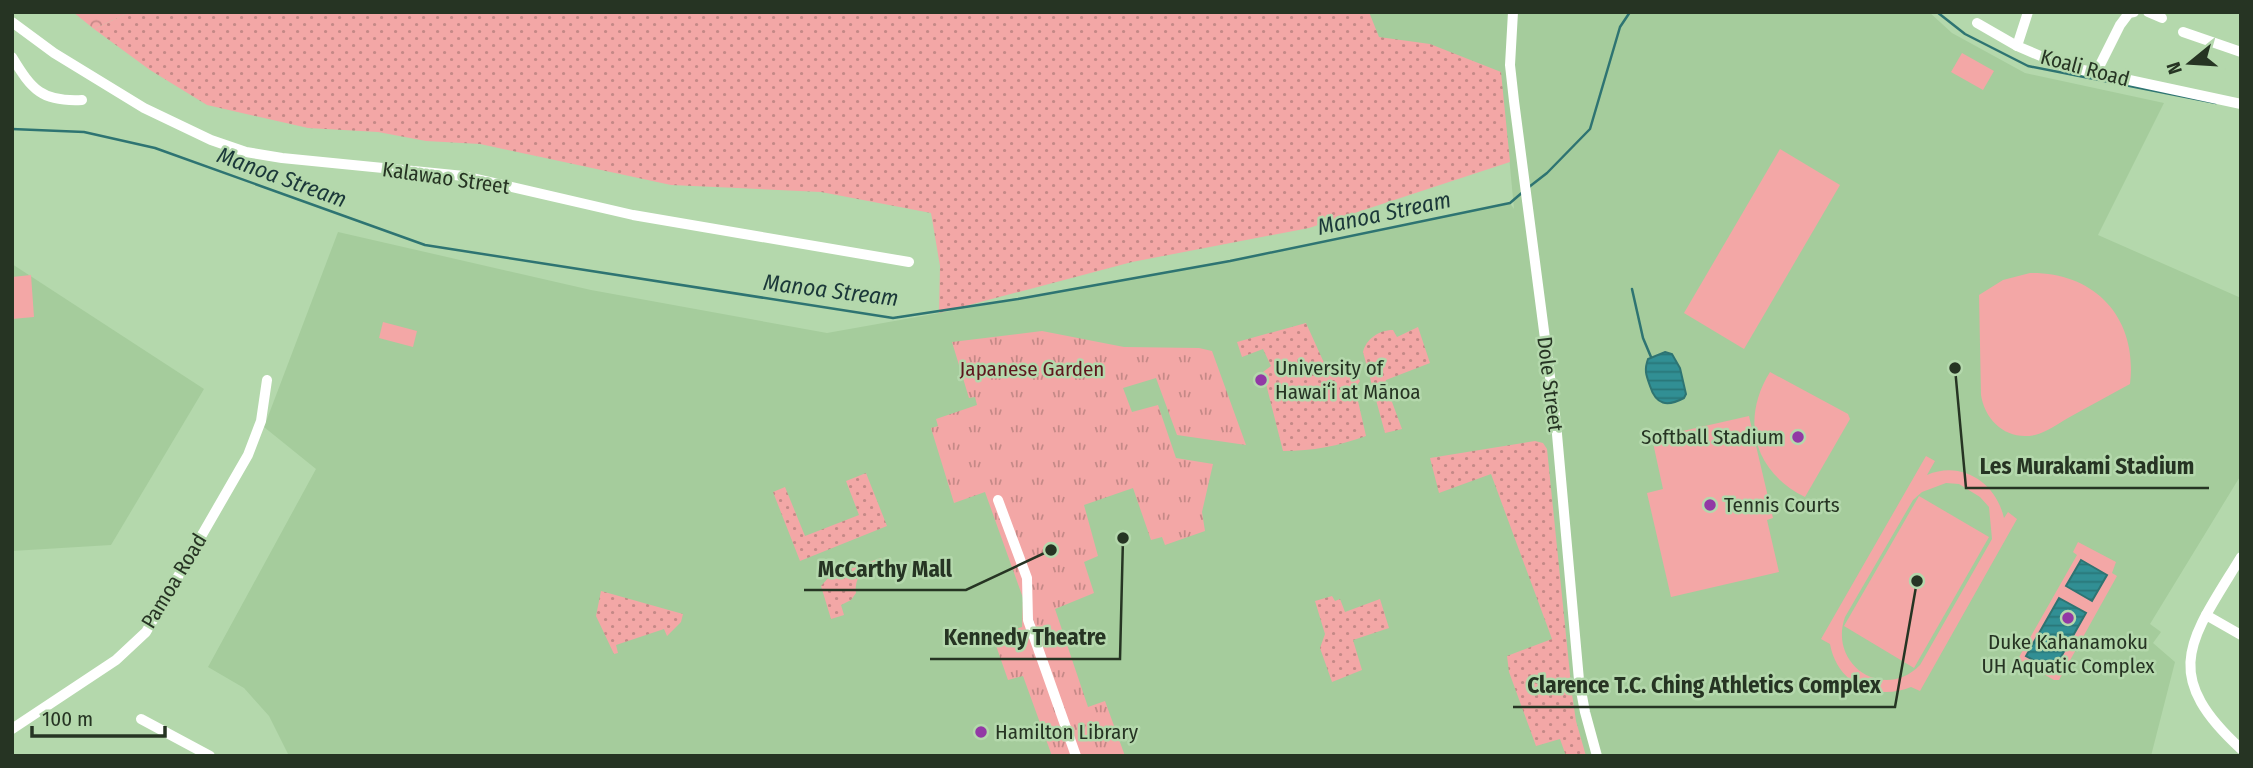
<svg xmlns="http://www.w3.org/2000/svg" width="2253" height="768" font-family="'Fira Sans Condensed',sans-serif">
<defs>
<pattern id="grass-dots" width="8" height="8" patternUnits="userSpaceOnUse" patternTransform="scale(1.75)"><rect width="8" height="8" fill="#f3a7a6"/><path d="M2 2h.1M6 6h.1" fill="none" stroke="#c58987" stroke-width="1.8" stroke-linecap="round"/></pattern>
<pattern id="forest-crowns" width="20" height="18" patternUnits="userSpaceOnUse" patternTransform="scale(1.75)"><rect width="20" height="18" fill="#f3a7a6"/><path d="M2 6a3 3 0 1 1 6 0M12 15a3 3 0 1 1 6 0" fill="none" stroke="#c58987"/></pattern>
<pattern id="park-tufts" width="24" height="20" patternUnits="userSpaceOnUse" patternTransform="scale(1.75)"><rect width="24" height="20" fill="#f3a7a6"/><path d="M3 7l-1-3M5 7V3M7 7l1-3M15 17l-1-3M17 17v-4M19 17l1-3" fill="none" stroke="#c58987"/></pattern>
<pattern id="water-rules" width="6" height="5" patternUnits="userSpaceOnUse" patternTransform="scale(1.75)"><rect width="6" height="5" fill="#318f94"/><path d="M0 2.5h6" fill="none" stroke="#297678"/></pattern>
</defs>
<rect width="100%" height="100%" fill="#b4d8ac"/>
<g fill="#a5cc9c">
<path d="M1325,12H1929L1952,33L2025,73L2164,103L2098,235L2241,298V475L2150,624L2161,632L2153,643L2175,662L2151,756H289L269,716L244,688L208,667L316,469L264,427L338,232L591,290L827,333L1230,261L1510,203L1514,209L1508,145Z"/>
<path d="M12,264L204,389L111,545L12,551Z"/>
</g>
<g fill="url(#grass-dots)">
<path d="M130,12H1369L1379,37L1430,44L1501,72L1510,162L1309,228L1132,262L939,313L940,266L931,213L821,192L671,185L480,144L426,141L378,132L308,128L207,105L150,70L94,29Z"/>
<path d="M1306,323L1325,365L1351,369L1360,381L1355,388L1366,436C1338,446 1313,451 1283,451L1263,372L1271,366L1263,349L1242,357L1237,342Z"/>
<path d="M1418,327L1430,363L1386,380L1385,383L1402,429L1385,433L1363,352C1366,339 1379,330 1393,330L1397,337Z"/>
<path d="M1535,441L1543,443L1547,449L1572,694L1576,721L1586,756H1566L1560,739L1536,746L1509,672L1507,656L1552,639L1491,474L1439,493L1430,458Z"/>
<path d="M866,473L887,526L800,561L773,492L785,487L805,536L859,515L846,481Z"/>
<path d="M881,558L884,567C866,568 854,574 856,593L851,600L841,605L844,615L831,619L821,586L830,576Z"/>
<path d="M601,591L683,614L681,622L667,636L664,629L616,645L618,653L614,654L596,616Z"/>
<path d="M1332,596L1335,601L1340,599L1345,612L1380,599L1389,628L1353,640L1362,670L1332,682L1320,648L1325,634L1315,601Z"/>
</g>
<path fill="url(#forest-crowns)" d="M73,12H130L94,29Z"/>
<path fill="url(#park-tufts)" d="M1042,331L1124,347L1199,348L1212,351L1246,445L1177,435L1156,378L1123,388L1132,412L1158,405L1176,458L1213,464L1202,512L1205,531L1165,545L1162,537L1151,540L1133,488L1084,505L1098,556L1084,562L1094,593L1055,609L1088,707L1105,701L1125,756H1052L1023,676L1008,680L993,637L1022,627L1023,598L985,492L954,503L931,428L938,426L936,419L977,405L975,397L969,398L952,342Z"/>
<g fill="#f3a7a6" fill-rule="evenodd">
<path d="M1962,53L1994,71L1983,90L1951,72Z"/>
<path d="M1780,149L1840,185L1744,349L1684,313Z"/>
<path d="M2030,273C2096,272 2138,319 2130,384C2110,395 2089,406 2068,418C2058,424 2046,432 2035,435C2007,441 1985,421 1981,395L1979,295L2003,280Z"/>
<path d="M31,275L34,317L12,319V277Z"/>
<path d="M383,322L417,331L413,347L379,338Z"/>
<path d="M1770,372L1848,414L1850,419L1805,497C1754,472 1740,420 1770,372Z"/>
<path d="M1749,416L1773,518L1767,520L1779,572L1671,597L1647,493L1663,489L1652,438Z"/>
<path d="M1926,456L1935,461L1927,475C1962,460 1996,483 2004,518L2008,512L2017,519L1920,691L1911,687C1875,702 1837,683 1830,644L1821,639ZM1946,483L1959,484L1980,497L1989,507L1992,539L1920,665C1884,702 1828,665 1845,617L1913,500L1922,492Z"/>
<path d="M1919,496L1989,537L1914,668L1844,626Z"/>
<path d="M2078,542L2116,562L2112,573L2117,576L2059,680H2054L2018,659L2077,555L2073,552Z"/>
</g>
<g fill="url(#water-rules)" stroke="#2e7472" stroke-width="2">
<path d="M1665,352L1672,354L1680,368L1686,394L1684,398C1667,407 1656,405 1650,386C1646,375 1644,370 1648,359Z"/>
<path d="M2081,560L2107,575L2092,601L2066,586Z"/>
<path d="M2059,598L2086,613L2053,671L2026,656Z"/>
</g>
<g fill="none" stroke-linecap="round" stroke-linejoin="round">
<g stroke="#2e7472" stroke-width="2.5">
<path d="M1937,12L1965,34L2028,66L2216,103"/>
<path d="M12,129L84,132L155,148L425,245L893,318L1018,299L1230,261L1510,203L1524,191"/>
<path d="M1529,187L1547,173L1590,129L1620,27L1630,12"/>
<path d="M1632,289L1643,338L1651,357"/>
</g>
<g stroke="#fff" stroke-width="10">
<path d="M1513,12L1510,65L1514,101L1556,423L1579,680L1585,712L1597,756"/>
<path d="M2148,12L2162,18"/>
<path d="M12,22L54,53L144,108L211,140L246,152L282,158L464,176L633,215L909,262"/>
<path d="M1977,23L2017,46L2064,66L2241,104"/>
<path d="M2183,32L2241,52"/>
<path d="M2017,46L2028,12"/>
<path d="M12,57C32,90 42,102 82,100"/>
<path d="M2096,73L2120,25L2129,13L2134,12"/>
<path d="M998,500L1027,578L1028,620L1076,756"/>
<path d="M2241,557C2191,639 2158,673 2241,749"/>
<path d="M2206,615L2241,635"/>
<path d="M141,719L210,756"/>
<path d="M12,729L116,660L146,632L248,455L261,421L267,380"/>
</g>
</g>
<g fill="#9239a5" stroke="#b4d8ac" stroke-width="2.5">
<circle cx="1261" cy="380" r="7"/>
<circle cx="1798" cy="437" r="7"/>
<circle cx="1710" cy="505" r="7"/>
<circle cx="2068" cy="618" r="7"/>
<circle cx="981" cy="732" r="7"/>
</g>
<g text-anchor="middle" stroke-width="5" stroke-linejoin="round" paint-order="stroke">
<g font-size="21" fill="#263423" stroke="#b4d8ac">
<text transform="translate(2085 68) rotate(15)" y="7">Koali Road</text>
<text transform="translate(446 178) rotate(8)" y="7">Kalawao Street</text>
<text transform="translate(1550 384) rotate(83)" y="7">Dole Street</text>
<text transform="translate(174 581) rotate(-59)" y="7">Pamoa Road</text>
</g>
<g font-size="21" fill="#263423" stroke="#b4d8ac" text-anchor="start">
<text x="1275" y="375">University of<tspan x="1275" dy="24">Hawaiʻi at Mānoa</tspan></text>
<text x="1784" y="444" text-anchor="end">Softball Stadium</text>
<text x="1724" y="512">Tennis Courts</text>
<text x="2068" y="649" text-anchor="middle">Duke Kahanamoku<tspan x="2068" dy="24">UH Aquatic Complex</tspan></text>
<text x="995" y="739">Hamilton Library</text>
</g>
<g font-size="21" fill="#5e161d" stroke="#b4d8ac">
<text x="1032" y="376">Japanese Garden</text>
</g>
<g font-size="23" font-style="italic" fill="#1b3839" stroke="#b4d8ac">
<text transform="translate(282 177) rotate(20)" y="8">Manoa Stream</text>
<text transform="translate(1384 213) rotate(-12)" y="8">Manoa Stream</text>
<text transform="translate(831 290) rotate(7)" y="8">Manoa Stream</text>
</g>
</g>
<path fill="none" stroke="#263423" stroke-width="2.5" d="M1955 368L1966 488H2209M1051 550L966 590H804M1123 538L1120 659H930M1917 581L1895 707H1513"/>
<g fill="#263423" stroke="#b4d8ac" stroke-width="2.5">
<circle cx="1955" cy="368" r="7"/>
<circle cx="1051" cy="550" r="7"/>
<circle cx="1123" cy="538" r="7"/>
<circle cx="1917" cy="581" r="7"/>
</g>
<g font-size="23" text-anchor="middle" font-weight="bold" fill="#263423" stroke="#b4d8ac" stroke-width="5" stroke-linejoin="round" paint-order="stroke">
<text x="2087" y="474">Les Murakami Stadium</text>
<text x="885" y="577">McCarthy Mall</text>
<text x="1025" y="645">Kennedy Theatre</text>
<text x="1704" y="693">Clarence T.C. Ching Athletics Complex</text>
</g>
<rect width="2253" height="768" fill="none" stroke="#263423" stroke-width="28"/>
<g transform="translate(2190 63) rotate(252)" stroke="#b4d8ac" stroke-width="5" paint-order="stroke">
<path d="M0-5L12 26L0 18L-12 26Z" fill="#263423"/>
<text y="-10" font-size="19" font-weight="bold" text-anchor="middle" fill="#263423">N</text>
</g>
<path d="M32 726v10h133v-10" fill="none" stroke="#263423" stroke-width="3.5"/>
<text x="42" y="726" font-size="21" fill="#263423" stroke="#b4d8ac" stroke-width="5" paint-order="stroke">100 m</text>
</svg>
